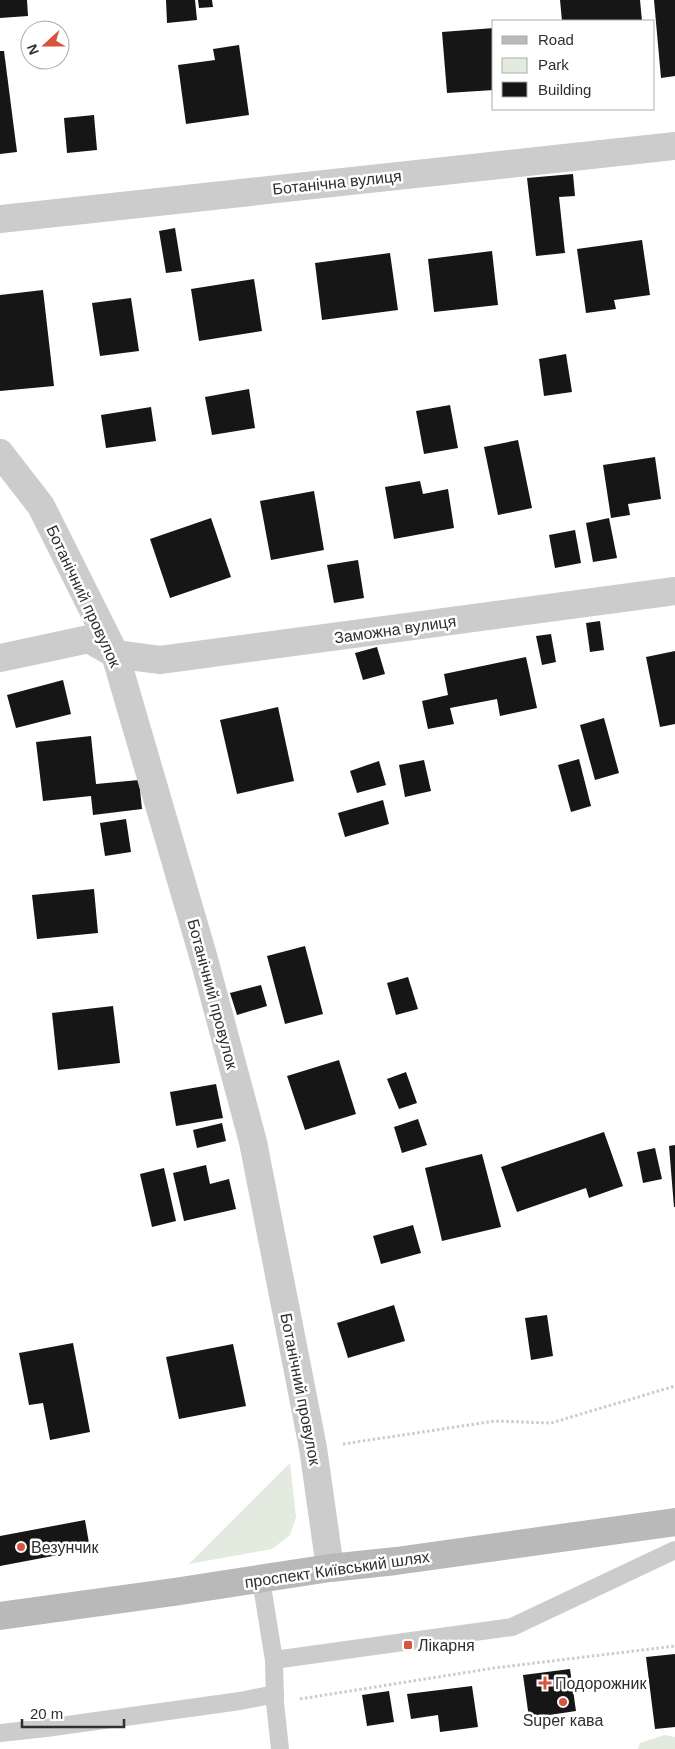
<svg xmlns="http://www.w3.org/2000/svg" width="675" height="1749" font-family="Helvetica,sans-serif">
<rect width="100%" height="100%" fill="#fff"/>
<g fill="#e2ebde">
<path d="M290,1463L296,1517L290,1535L272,1549L189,1564Z"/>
<path d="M664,1735L675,1737V1749H638L640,1743Z"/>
</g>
<g fill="#161616">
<path d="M0,0H27L28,16L0,18Z"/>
<path d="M166,0H195L197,20L167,23Z"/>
<path d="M198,0H212L213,7L199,8Z"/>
<path d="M560,0H640L642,21H562Z"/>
<path d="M654,0H675V76L661,78Z"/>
<path d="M494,28V90L447,93L442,32Z"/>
<path d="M239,45L249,115L186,124L178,65L215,60L213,49Z"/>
<path d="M0,51H4L17,152L0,154Z"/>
<path d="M94,115L97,150L67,153L64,118Z"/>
<path d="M573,174L575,196L559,197L565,253L536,256L527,178Z"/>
<path d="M175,228L182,271L166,273L159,231Z"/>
<path d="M642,240L650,295L614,300L616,309L586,313L577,249Z"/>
<path d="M492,251L498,305L434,312L428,259Z"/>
<path d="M390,253L398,310L322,320L315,263Z"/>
<path d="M254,279L262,331L199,341L191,289Z"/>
<path d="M43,290L54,386L0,391V295Z"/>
<path d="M131,298L139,351L100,356L92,303Z"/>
<path d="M566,354L572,392L544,396L539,359Z"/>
<path d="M249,389L255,428L212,435L205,397Z"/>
<path d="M450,405L458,448L424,454L416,411Z"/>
<path d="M151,407L156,441L106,448L101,415Z"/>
<path d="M518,440L532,508L498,515L484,447Z"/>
<path d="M655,457L661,499L628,504L630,515L611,518L603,465Z"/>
<path d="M420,481L423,494L448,489L454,528L394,539L385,487Z"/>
<path d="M314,491L324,550L271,560L260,501Z"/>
<path d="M211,518L231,577L170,598L150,539Z"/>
<path d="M609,518L617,558L593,562L586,523Z"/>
<path d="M575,530L581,563L555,568L549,535Z"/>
<path d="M358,560L364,598L334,603L327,565Z"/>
<path d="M600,621L604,650L590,652L586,623Z"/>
<path d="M551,634L556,662L542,665L536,636Z"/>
<path d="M377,647L385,674L363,680L355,653Z"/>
<path d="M675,651V724L660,727L646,657Z"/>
<path d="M526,657L537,708L500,716L497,699L450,708L454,724L428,729L422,701L448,695L444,674Z"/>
<path d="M63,680L71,714L16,728L7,695Z"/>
<path d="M278,707L294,781L237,794L220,720Z"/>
<path d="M604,718L619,773L595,780L580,725Z"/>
<path d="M91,736L96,784L139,780L142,809L93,815L91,796L43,801L36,742Z"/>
<path d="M579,759L591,806L571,812L558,765Z"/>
<path d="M424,760L431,791L405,797L399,765Z"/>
<path d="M379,761L386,785L357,793L350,771Z"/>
<path d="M383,800L389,824L345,837L338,813Z"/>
<path d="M126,819L131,852L105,856L100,823Z"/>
<path d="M94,889L98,933L37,939L32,895Z"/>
<path d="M305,946L323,1014L285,1024L267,956Z"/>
<path d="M408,977L418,1009L396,1015L387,983Z"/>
<path d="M261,985L267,1006L237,1015L230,993Z"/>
<path d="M113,1006L120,1063L58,1070L52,1013Z"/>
<path d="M339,1060L356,1114L305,1130L287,1076Z"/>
<path d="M406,1072L417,1103L399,1109L387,1079Z"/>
<path d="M216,1084L223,1118L176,1126L170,1092Z"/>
<path d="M418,1119L427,1145L402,1153L394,1127Z"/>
<path d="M222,1123L226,1141L197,1148L193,1130Z"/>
<path d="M604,1132L623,1186L589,1198L586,1188L517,1212L501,1167Z"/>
<path d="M675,1145V1207H674L669,1146Z"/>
<path d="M655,1148L662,1179L643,1183L637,1152Z"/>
<path d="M482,1154L501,1227L442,1241L425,1168Z"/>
<path d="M206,1165L210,1184L229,1179L236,1209L184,1221L173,1173Z"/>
<path d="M164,1168L176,1221L152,1227L140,1174Z"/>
<path d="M413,1225L421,1253L381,1264L373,1236Z"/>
<path d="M394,1305L405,1341L348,1358L337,1323Z"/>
<path d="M547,1315L553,1356L531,1360L525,1318Z"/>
<path d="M73,1343L90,1432L50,1440L43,1403L29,1405L19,1353Z"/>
<path d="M233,1344L246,1406L179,1419L166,1357Z"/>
<path d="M85,1520L90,1549L0,1566V1536Z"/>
<path d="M675,1654V1727L655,1729L646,1657Z"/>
<path d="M570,1669L576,1711L529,1718L523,1675Z"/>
<path d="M472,1686L478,1727L440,1732L438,1715L411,1719L407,1694Z"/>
<path d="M389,1691L394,1722L367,1726L362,1695Z"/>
</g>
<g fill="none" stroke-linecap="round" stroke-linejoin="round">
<g stroke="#ccc" stroke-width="3" stroke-dasharray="2.5 2.5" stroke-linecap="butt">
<path d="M343,1444L495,1421L551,1423L675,1386"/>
<path d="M300,1699L494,1668L675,1646"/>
</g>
<g stroke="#ccc" stroke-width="18">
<path d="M261,1580L274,1660L275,1703L280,1749"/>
<path d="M274,1660L512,1627L675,1550"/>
<path d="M0,1733L46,1728L240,1701L275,1694"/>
</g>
<g stroke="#ccc" stroke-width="28">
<path d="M0,219L675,146"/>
<path d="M0,453L41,506L115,654L204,959L253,1142L313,1448L330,1568"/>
<path d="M0,658L89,639L115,654L160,660L675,591"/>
</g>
<path stroke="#b9b9b9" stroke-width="28" d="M0,1616L174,1592L330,1568L396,1561L675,1522"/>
</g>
<g fill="#d75440" stroke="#fff" stroke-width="2">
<circle cx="21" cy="1547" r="5"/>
<rect x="403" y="1640" width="10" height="10" rx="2.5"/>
<path d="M542.5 1675.5h5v5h5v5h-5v5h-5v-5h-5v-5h5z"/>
<circle cx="563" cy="1702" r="5"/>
</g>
<g text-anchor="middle" stroke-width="5" stroke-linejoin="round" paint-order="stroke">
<g font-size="16" fill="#2f2f2f" stroke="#fff">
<text transform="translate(337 182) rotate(-6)" y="6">Ботанічна вулиця</text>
<text transform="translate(84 596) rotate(65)" y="6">Ботанічний провулок</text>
<text transform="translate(395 629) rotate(-8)" y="6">Заможна вулиця</text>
<text transform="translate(213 994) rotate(75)" y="6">Ботанічний провулок</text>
<text transform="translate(301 1389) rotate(79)" y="6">Ботанічний провулок</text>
<text transform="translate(337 1569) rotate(-8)" y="6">проспект Київський шлях</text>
</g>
<g font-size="16" fill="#2f2f2f" stroke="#fff" text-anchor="start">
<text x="31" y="1553">Везунчик</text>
<text x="418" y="1651">Лікарня</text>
<text x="555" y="1689">Подорожник</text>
<text x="563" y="1726" text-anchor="middle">Super кава</text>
</g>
</g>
<rect x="492" y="20" width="162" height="90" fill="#ffffff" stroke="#acacac"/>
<rect x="502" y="36" width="25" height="8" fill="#b9b9b9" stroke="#acacac"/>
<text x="538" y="45" font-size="15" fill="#2f2f2f">Road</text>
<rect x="502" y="58" width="25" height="15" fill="#e2ebde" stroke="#acacac"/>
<text x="538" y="70" font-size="15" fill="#2f2f2f">Park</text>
<rect x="502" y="82" width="25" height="15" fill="#161616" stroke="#acacac"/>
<text x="538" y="95" font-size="15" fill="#2f2f2f">Building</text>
<g transform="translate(45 45) rotate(249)"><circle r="24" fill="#ffffff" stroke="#acacac"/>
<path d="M0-4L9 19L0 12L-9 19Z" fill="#d75440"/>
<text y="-8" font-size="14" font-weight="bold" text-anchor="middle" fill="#2f2f2f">N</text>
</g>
<path d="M22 1719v8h102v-8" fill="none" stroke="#2f2f2f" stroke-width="2.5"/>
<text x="30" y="1719" font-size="15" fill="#2f2f2f" stroke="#ffffff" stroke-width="4" paint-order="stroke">20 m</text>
</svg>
